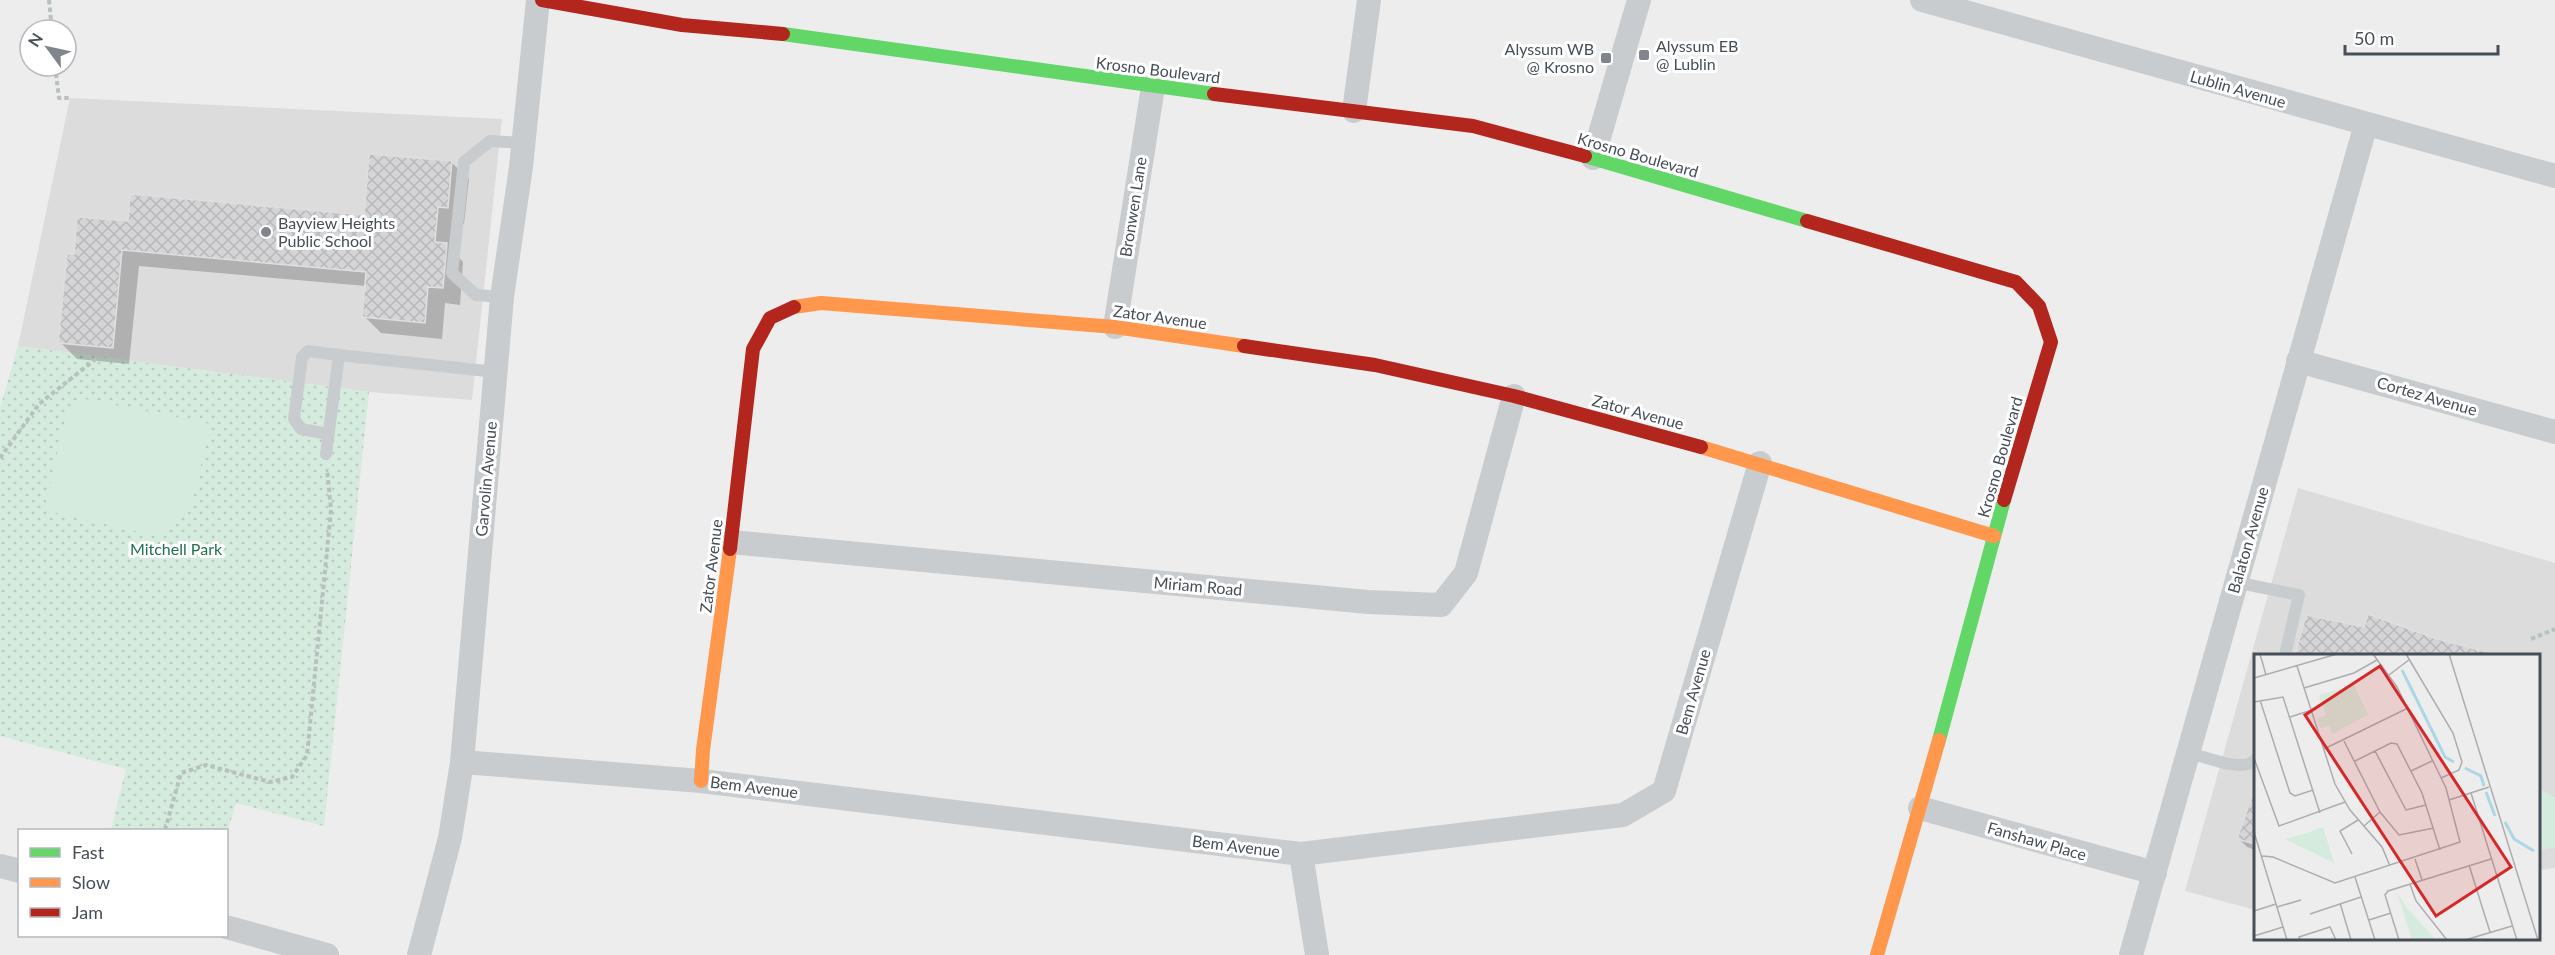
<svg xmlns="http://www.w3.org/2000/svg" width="2555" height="955" font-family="Lato,sans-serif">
<defs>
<pattern id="grass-dots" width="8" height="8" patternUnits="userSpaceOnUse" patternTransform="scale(1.5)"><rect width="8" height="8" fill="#d4ebde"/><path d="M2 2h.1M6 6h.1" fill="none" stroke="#b7cbc1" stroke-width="1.8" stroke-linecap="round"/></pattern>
<pattern id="building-cross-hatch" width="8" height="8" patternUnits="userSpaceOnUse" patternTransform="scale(1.5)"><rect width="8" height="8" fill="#d5d5d7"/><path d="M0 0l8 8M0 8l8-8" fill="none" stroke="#b8b8bb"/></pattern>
</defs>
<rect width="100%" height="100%" fill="#eeeded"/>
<g fill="#dcdcdc">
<path d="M70,98L502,119L472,400L369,392L18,346Z"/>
<path d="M2298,488L2555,563V868L2539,870L2538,655H2255V910L2185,891Z"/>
</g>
<path fill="url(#grass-dots)" d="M18,346L369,392L324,826L236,803L227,833L226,830H111L126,769L0,736V408Z"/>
<g fill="#d4ebde">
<path d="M85,399L211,424L190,510L156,536L44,510L66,415Z"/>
<path d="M2539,789L2555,797V848L2539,850Z"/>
</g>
<g fill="#0003">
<path d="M452,163L469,179L464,224L455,223L452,250L463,262L460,305L445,303L442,339L381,333L364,316L366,286L139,266L129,364L77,359L60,342L75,256L129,223L365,217Z"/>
<path d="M2365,629L2433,639L2494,655H2296Z"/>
<path d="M2255,805V850L2247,847L2239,839Z"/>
</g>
<g fill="url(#building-cross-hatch)" stroke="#dfdfe0" stroke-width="1.5">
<path d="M369,154L452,161L448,208L438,207L435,242L447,243L443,288L428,287L425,323L362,317L366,272L122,250L113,348L58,343L67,254H74L77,217L128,221L130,194L364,215Z"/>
<path d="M2368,614L2434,638L2479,650L2478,655H2295L2306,615L2364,627Z"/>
<path d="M2252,796H2255V844L2237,839Z"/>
</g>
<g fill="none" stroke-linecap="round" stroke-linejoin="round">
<g stroke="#b7c2bf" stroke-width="4" stroke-dasharray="4.5 3" stroke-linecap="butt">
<path d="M49,0L52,30"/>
<path d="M55,66L59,98H70"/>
<path d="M0,458L39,404L97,358"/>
<path d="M2531,639L2555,629"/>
<path d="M165,830L181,773L206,765L270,782L292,777L307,755L331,510L327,469"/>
</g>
<g stroke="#c9ccce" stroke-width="12">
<path d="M502,297L476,295L452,273L464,162L490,141L522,143"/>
<path d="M328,434L301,429L294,419L302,357L308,351L339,355"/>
<path d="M326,454L339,355L496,372"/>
<path d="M2235,582L2299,595L2285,655"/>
<path d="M2189,753C2206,757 2243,773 2255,760"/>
</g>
<g stroke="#c9ccce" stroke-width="24">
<path d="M1922,0L2555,176"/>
<path d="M1354,111L1369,0"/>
<path d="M1593,158L1639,0"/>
<path d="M1115,327L1153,87"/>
<path d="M2298,361L2555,432"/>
<path d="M731,542L1368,602L1441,605L1466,573L1514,396"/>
<path d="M462,762L701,781L1301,854L1623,815L1664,791L1760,463"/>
<path d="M1920,808L2155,873"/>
<path d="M1301,854L1317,955"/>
<path d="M0,866L20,871"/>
<path d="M226,927L327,955"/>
<path d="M419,955L450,838L462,762L502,297L521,167L538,0"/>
<path d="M2131,955L2366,124"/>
</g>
<g stroke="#63d668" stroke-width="14">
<path d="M783,34L1214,94"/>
<path d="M1585,156L1807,221"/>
<path d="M1939,740L2004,500"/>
</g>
<g stroke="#ff974d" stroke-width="14">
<path d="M794,307L821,303L1115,327L1244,346"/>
<path d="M1701,447L1994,536"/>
<path d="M701,781L703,750L730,549"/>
<path d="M1877,955L1939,740"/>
</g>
<g stroke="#b3261e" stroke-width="14">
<path d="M542,0L682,25L783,34"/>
<path d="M1214,94L1473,126L1585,156"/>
<path d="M1807,221L2016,282L2039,306L2051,342L2004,500"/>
<path d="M1244,346L1375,365L1514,396L1701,447"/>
<path d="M730,549L753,349L770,318L794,307"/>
</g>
</g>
<g fill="#81868c" stroke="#fff" stroke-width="2">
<rect x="1638" y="49" width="12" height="12" rx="3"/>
<rect x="1600" y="52" width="12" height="12" rx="3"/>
<circle cx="266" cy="232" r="6"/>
</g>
<g text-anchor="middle" stroke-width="6" stroke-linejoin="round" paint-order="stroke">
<g font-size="16" fill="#464e58" stroke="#fff" text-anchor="start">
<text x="1656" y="52">Alyssum EB<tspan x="1656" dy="18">@ Lublin</tspan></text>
<text x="1594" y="55" text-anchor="end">Alyssum WB<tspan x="1594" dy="18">@ Krosno</tspan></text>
<text x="278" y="229">Bayview Heights<tspan x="278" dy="18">Public School</tspan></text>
</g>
<g font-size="16" fill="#464e58" stroke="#fff">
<text transform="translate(1158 70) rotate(7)" y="6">Krosno Boulevard</text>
<text transform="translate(2238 89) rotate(16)" y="6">Lublin Avenue</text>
<text transform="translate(1638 155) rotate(16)" y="6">Krosno Boulevard</text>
<text transform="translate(1133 207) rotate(-81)" y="6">Bronwen Lane</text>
<text transform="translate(1160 317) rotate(8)" y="6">Zator Avenue</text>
<text transform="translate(2427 396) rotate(16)" y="6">Cortez Avenue</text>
<text transform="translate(1638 412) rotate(15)" y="6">Zator Avenue</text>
<text transform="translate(2000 457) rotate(-74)" y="6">Krosno Boulevard</text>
<text transform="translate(486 479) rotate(-85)" y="6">Garvolin Avenue</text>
<text transform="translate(2248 540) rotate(-74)" y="6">Balaton Avenue</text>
<text transform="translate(711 566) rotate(-83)" y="6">Zator Avenue</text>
<text transform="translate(1198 586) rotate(5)" y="6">Miriam Road</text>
<text transform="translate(1693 692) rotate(-74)" y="6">Bem Avenue</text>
<text transform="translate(754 787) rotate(7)" y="6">Bem Avenue</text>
<text transform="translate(2037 841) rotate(16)" y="6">Fanshaw Place</text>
<text transform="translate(1236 846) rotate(7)" y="6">Bem Avenue</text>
</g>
<g font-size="16" fill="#1e724d" stroke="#fff">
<text x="176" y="555">Mitchell Park</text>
</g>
</g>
<g transform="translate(2254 654)">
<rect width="286" height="286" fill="#eeeded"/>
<path d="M100,31L114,61L78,80L75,72L66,74L63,65L72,61L65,41ZM69,173L80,209L31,185L53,179ZM143,238L153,254L182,286H158Z" fill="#d4ebde"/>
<path fill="none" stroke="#abd6e6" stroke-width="3" d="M148,16L191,103L200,108M211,114L227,122L230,132M232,138L241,162M251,168L260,185L280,197"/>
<path fill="none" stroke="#abadb1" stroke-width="1.5" d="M6,0L12,21M152,0L199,79L208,108L205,116L187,124M195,0L284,286M43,12L81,130L96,156L128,193L136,212M135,21L156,5M0,24L83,0M50,34L100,19L123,6M6,46L36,139L41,142L59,136M0,48L29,43L66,159M36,63L58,56M90,87L126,158L145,181L180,174M70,95L154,54M121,97L152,156L172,151M0,104L25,172L91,148M101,107L137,89L143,90L168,139L186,196M157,117L178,107M217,139L263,286M195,146L235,133M110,172L126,158M0,178L33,286M98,200L86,177L104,166M8,202L19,203L81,229L206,188L192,134L143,33L119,0M161,205L168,226M215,211L236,278M101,223L121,286M156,230L162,247L193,286M86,249L97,286M23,253L47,246M0,257L22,250M56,260L107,243M115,266L137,259M0,282L29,273M46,286L45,283L76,273L82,286M145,286L131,241L134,237L237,205M211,286L258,272"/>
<path fill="#d62828" fill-opacity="0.15" stroke="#d62828" stroke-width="3" d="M126,12L257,213L182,262L51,61Z"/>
<rect width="286" height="286" fill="none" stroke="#464e58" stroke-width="3"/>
</g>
<rect x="18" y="829" width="210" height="108" fill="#ffffff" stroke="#b5b8bc" stroke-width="1.5"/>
<rect x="30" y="848" width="30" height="9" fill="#63d668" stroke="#b5b8bc" stroke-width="1.5"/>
<text x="72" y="859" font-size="18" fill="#464e58">Fast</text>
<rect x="30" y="878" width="30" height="9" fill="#ff974d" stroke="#b5b8bc" stroke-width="1.5"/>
<text x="72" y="889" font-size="18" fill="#464e58">Slow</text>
<rect x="30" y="908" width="30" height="9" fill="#b3261e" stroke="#b5b8bc" stroke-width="1.5"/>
<text x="72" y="919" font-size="18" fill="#464e58">Jam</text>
<g transform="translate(48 48) rotate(303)"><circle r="28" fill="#ffffff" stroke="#b5b8bc" stroke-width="1.5"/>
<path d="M0-4.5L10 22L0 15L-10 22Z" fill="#81868c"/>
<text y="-9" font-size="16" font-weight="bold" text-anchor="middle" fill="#464e58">N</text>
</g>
<path d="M2345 45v9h153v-9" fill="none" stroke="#464e58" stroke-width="3"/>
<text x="2354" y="45" font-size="18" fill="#464e58" stroke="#ffffff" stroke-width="4.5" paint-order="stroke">50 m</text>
</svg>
